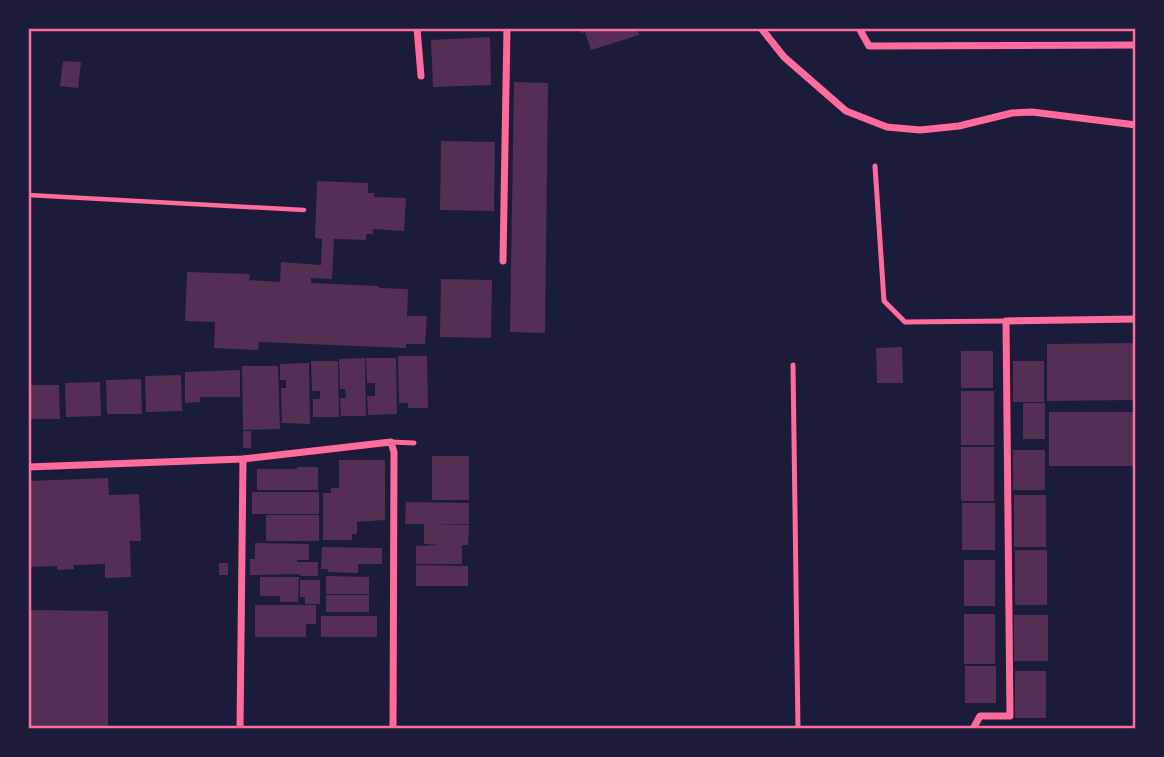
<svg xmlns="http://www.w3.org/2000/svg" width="1164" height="757" font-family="'DM Sans',sans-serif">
<rect width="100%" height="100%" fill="#1b1b3a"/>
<g fill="#542f53">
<path d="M579,28H637L639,35L591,50L585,32L581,33Z"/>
<path d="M490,37L491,85L433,87L431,40Z"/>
<path d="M63,61L81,62L78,88L60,86Z"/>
<path d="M514,82L548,83L545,333L510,332Z"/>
<path d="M441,141L495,142L494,211L440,210Z"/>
<path d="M317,181L368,183V193H374V197L406,198L404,231L373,229V234H366V240L334,239L332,279L311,278V283L379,286V288L408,289L407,316H427L425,344H406V348L259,342L258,350L214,348L215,322L185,321L187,272L250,274L249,280L280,282L281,262L321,265L322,239L315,238Z"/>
<path d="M441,279L492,280L491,338L440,337Z"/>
<path d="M1136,343V400L1047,401V344Z"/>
<path d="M902,347L903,383H877L876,348Z"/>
<rect x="961" y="351" width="32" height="37"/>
<path d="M398,356H427L428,408H408V403H399Z"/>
<path d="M365,358L366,416H341L340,398H346L345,389H340L339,359Z"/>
<path d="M366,358H396L397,414L368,415L367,396H375V383H367Z"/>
<path d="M311,361H338L339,417H313V399H320V391H312Z"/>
<rect x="1013" y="361" width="31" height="41"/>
<path d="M309,363L310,424L282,423L281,388H286V380H280V364Z"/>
<path d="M242,366H278L280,429L243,430Z"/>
<path d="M240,370V397H200V402L185,403V372Z"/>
<path d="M181,375L182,411L146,412L145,376Z"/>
<path d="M141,379L142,414H107L106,380Z"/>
<path d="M100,382L101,416L66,417L65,383Z"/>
<path d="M28,385H59L60,419H28Z"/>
<rect x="961" y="391" width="33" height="54"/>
<rect x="1023" y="403" width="22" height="36"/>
<rect x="1049" y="412" width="87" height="54"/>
<rect x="243" y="431" width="8" height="17"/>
<rect x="961" y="447" width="33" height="54"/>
<rect x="1013" y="450" width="32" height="40"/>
<rect x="432" y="456" width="37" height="44"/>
<path d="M339,460H385V520L357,522V534H352V540H323V493H331V488H339Z"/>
<path d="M297,467H318V490H257V469H297Z"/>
<path d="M108,478L109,495L139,494L141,541H130L131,577L105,578V564L74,565V569L57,570V566L28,567V481Z"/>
<rect x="252" y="492" width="67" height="22"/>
<rect x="1014" y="495" width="32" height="52"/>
<path d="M406,502L469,503V524H432L469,525L468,545H462V564H416V546L440,545L424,544V524H405Z"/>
<rect x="962" y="503" width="33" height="47"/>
<rect x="266" y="515" width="53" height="26"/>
<path d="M255,543L309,544V560H297V562H318V576H300L299,574L250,575V559H255Z"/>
<path d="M322,547L382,548V564H358V573L328,572V569H321Z"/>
<rect x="1015" y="550" width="32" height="55"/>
<rect x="964" y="560" width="31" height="46"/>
<rect x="219" y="563" width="9" height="12"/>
<path d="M416,565L468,566V586H416Z"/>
<path d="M326,576L369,577V594H326Z"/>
<path d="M260,577H299L298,602H280V596H260Z"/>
<path d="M300,580H320V604H305V597H300Z"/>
<rect x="326" y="595" width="43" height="17"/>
<path d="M255,605H316V624H306V637H255Z"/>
<path d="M28,610L108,611V729H28Z"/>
<rect x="964" y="614" width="31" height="50"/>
<rect x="1014" y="615" width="34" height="46"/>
<rect x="321" y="616" width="56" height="21"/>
<rect x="965" y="666" width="31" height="37"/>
<rect x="1015" y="671" width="31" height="47"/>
</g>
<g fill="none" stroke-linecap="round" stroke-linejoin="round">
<path stroke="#ff6b9d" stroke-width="4.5" d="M28,195L304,210"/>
<g stroke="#ff6b9d" stroke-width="5">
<path d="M875,166L884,301L905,322L1006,321"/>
<path d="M793,365L798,729"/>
<path d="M391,442L414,443"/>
</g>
<g stroke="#ff6b9d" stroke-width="7">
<path d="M417,28L421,76"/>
<path d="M761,28L784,57L846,111L887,127L920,130L959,126L1012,113L1032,112L1136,125"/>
<path d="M859,28L869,46L1136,45"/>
<path d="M503,261L507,28"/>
<path d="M28,467L243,459L391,442L394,452L393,729"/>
<path d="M240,729L243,459"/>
<path d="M973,729L980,716H1010L1006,321L1136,319"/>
</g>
</g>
<rect width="1164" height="757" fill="none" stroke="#1b1b3a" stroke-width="60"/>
<rect x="30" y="30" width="1104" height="697" fill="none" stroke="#ff6b9d" stroke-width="2.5"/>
</svg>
